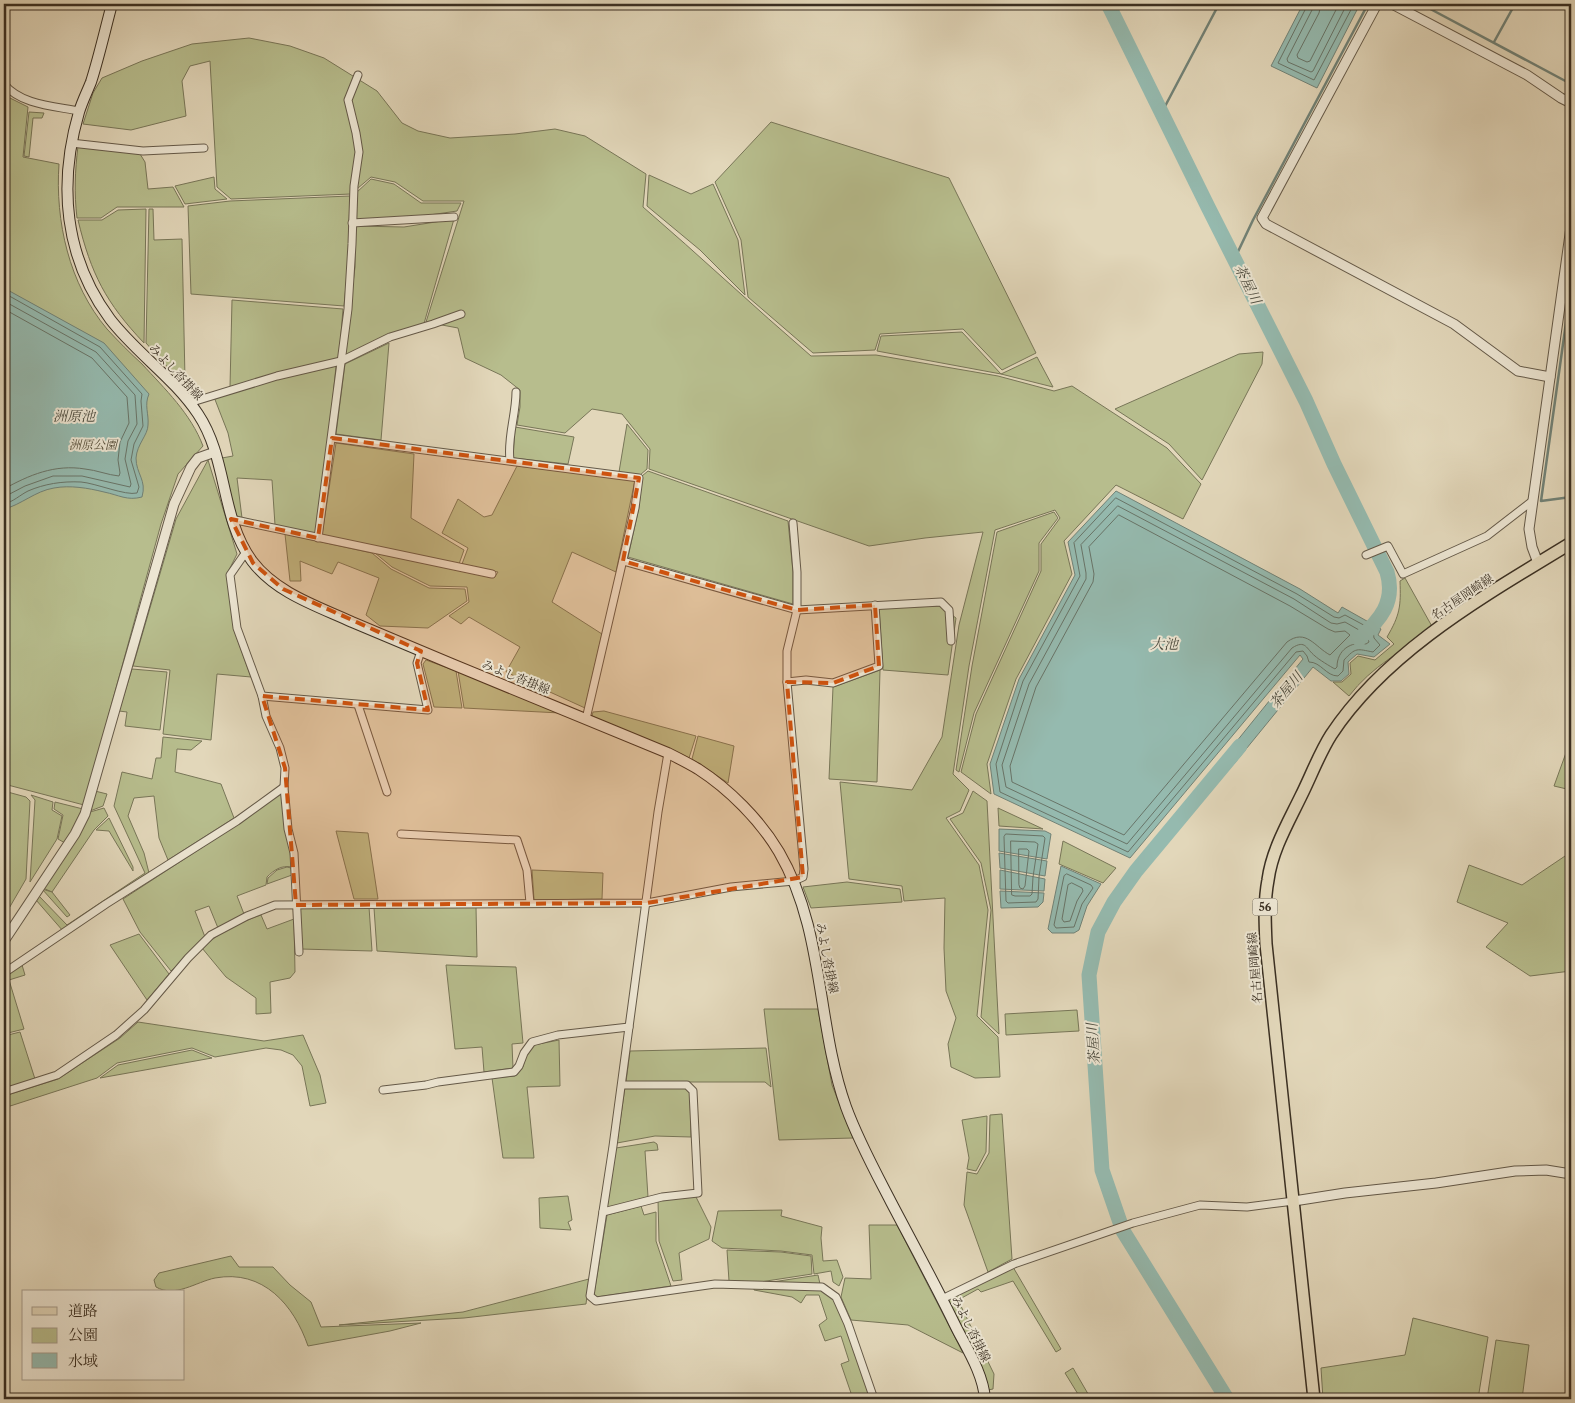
<svg xmlns="http://www.w3.org/2000/svg" width="1575" height="1403" font-family="'Libre Caslon Text','Noto Serif JP',serif">
<rect width="100%" height="100%" fill="#e2d7ba"/>
<filter id="stains"><feTurbulence type="fractalNoise" baseFrequency=".004" numOctaves="4"/><feColorMatrix values="0 0 0 0 .2 0 0 0 0 .09 0 0 0 0 .02 0 0 0 .5 -.17"/></filter>
<radialGradient id="worn" r=".72"><stop offset=".6" stop-color="#630" stop-opacity="0"/><stop offset="1" stop-color="#630" stop-opacity=".3"/></radialGradient>
<g fill="#b7bd8d" stroke="#787658">
<path d="M249,38L290,46L324,58L377,91L402,123L418,131L450,138L515,134L555,129L585,136L646,174L643,207C700,256 754,307 811,356L876,355L998,376L1054,391L1072,386L1167,448L1201,484L1183,519L1116,485L1064,541L1072,574L1016,679L987,764L991,794L961,772L976,714L1041,571V544L1060,518L1055,510L995,530L969,666L953,774L969,790L960,811L946,818L979,865L988,910L977,1016L998,1037L1000,1077L975,1078L951,1067L948,1044L956,1018L946,991L944,948L945,898L904,901L902,886L849,879L840,782L912,790L942,737L959,625L983,532L925,538L869,546L649,469L650,449L622,414L592,409L565,433L517,425L520,407V390L501,375L465,358L458,328L426,322L464,201H423L395,182L371,177L351,194L231,199L217,187L210,61L190,66L182,81L186,116L131,130L83,124L93,93L102,78L142,61L192,44Z"/>
<path d="M4,95L28,107L23,157L59,164C55,221 69,284 107,329C118,341 130,353 142,364C165,389 191,414 203,446L178,474L161,524L84,805L4,784Z"/>
<path d="M29,112L44,113L42,118H33L29,157L24,156Z"/>
<path d="M771,122L949,178L1036,353L1002,370L963,329L880,334L875,350L813,353L748,297L741,240L715,182Z"/>
<path d="M78,146L140,154L145,162L148,189L173,187L184,207H117L101,218H77C74,193 75,171 78,146Z"/>
<path d="M649,175L691,194L713,184L738,240L745,295L700,250L647,206Z"/>
<path d="M214,177L215,189L227,199L185,204L175,186Z"/>
<path d="M371,179L394,184L421,203H461L457,211L416,217L356,220V193Z"/>
<path d="M350,196L348,265L344,306L191,294L188,206L230,201Z"/>
<path d="M146,209L144,343C106,303 91,274 78,220H102L118,210Z"/>
<path d="M149,209H153L154,240L182,239L185,379L181,382L146,343Z"/>
<path d="M454,219L423,327L344,357L355,267V226L404,227Z"/>
<path d="M232,300L343,309L339,359L230,387Z"/>
<path d="M962,332L1001,374L1037,357L1053,387L1001,374L877,351L881,336Z"/>
<path d="M389,343L381,440L336,434L345,364Z"/>
<path d="M1263,352L1262,364L1202,480L1169,444L1115,409L1239,354Z"/>
<path d="M336,366L329,438L316,535L275,525L272,480L237,478L242,518L234,516L222,458L233,456L228,433L214,397L277,379Z"/>
<path d="M627,424L648,450L647,469L640,475L619,472Z"/>
<path d="M515,427L574,437L568,464L513,458Z"/>
<path d="M336,443L414,454L411,518L464,550L459,564L322,535Z"/>
<path d="M208,460L237,554L227,574L234,630L251,677L217,674L211,740L163,734L170,670L133,666L176,519Z"/>
<path d="M517,466L635,480L616,572L572,552L552,602L602,634L585,708L506,672L520,647L469,617L461,624L449,616L469,602L467,587L430,586L392,567L375,553L494,578L498,572L462,564L468,548L442,533L458,499L484,517L492,515Z"/>
<path d="M648,471L788,521L793,572V604L628,557L639,507L642,476Z"/>
<path d="M1054,512L1058,518L1039,543V571L974,713L959,772L956,770L972,666L997,532Z"/>
<path d="M285,534L372,553L391,569L429,588L465,589L467,601L428,628L380,626L366,615L379,578L338,562L332,574L300,561L301,581H290Z"/>
<path d="M1405,578L1434,630C1404,649 1371,667 1349,696L1333,682H1342L1351,674L1350,663L1358,656L1375,660L1394,644L1387,637C1400,615 1401,606 1400,581Z"/>
<path d="M940,606L956,618L948,675L883,670L879,608Z"/>
<path d="M426,660L456,671L462,708L434,707L423,664Z"/>
<path d="M132,669L167,672L160,730L125,726L127,712L119,711Z"/>
<path d="M880,670L877,782L829,779L833,687Z"/>
<path d="M458,671L560,713L464,708Z"/>
<path d="M604,711L696,736L689,758L592,716L593,712Z"/>
<path d="M698,736L734,746L728,783L692,759Z"/>
<path d="M163,737L202,741L191,750L177,749L175,772L221,784L234,818L168,860L159,838L154,796L134,798L128,816L144,853L149,873L63,931L36,900L39,896L67,925L145,873L114,806L122,772L152,779L156,758H161Z"/>
<path d="M1571,739V790L1554,786Z"/>
<path d="M4,791L26,797L30,801L26,879L4,917Z"/>
<path d="M95,791L107,794L103,806L90,811Z"/>
<path d="M973,791L987,801L999,1034L981,1017L991,910L981,863L950,819L963,813Z"/>
<path d="M282,793L292,867C281,865 274,870 267,877L266,885L237,896L244,914L218,928L209,906L195,911L205,937L171,971L140,932L123,899L238,824Z"/>
<path d="M31,795L53,802L52,810L62,816L57,839L30,882L35,800Z"/>
<path d="M55,802L83,809L82,813L65,843L58,839L63,815L54,809Z"/>
<path d="M104,808L108,816L94,830L52,892L43,888L90,812Z"/>
<path d="M998,808L1043,829L999,826Z"/>
<path d="M109,818L133,867V871L109,831L96,830Z"/>
<path d="M336,831L368,833L378,899H354Z"/>
<path d="M1063,841L1116,868L1103,883L1059,864Z"/>
<path d="M1571,852V971L1530,976L1486,947L1508,923L1457,902L1469,865L1522,885Z"/>
<path d="M287,867L291,868L292,875L267,884L268,878L277,870Z"/>
<path d="M532,870L603,873L602,899L534,900Z"/>
<path d="M847,882L900,889L902,902L811,908L803,887Z"/>
<path d="M42,889L52,892L70,915L67,917Z"/>
<path d="M300,907H369L372,951L301,949Z"/>
<path d="M476,907L477,957L377,951L374,908Z"/>
<path d="M261,915L267,929L294,919L295,972L290,978L270,982L271,1013L256,1014V998L226,977L202,948C218,933 240,922 261,915Z"/>
<path d="M139,934L169,974L147,1000L110,945Z"/>
<path d="M22,965L25,975L9,980L24,1029L4,1034V976Z"/>
<path d="M446,965L516,967L523,1043L512,1044L513,1068L484,1072L482,1047L455,1049Z"/>
<path d="M764,1009H818L832,1085L853,1138L779,1140Z"/>
<path d="M1077,1010L1079,1031L1006,1035L1005,1014Z"/>
<path d="M138,1022L264,1041L303,1035L320,1075L326,1103L310,1106L302,1066L293,1055L281,1050L266,1048L215,1057L192,1048L117,1063L97,1078L4,1108V1096L58,1079L120,1038Z"/>
<path d="M20,1032L35,1079L4,1089V1036Z"/>
<path d="M559,1040L560,1086L527,1087L534,1158H503L492,1078L515,1076L523,1067L526,1054L534,1045Z"/>
<path d="M766,1048L771,1087L765,1082H626L630,1051Z"/>
<path d="M192,1050L212,1058L100,1078L118,1065Z"/>
<path d="M625,1087L686,1088L690,1092L691,1137L655,1136L617,1143Z"/>
<path d="M1002,1114L1012,1259L988,1272L964,1205L967,1172L977,1174L989,1153L990,1115Z"/>
<path d="M987,1116L986,1152L976,1171L967,1169L969,1158L962,1120Z"/>
<path d="M654,1142L657,1144L658,1150L645,1151L648,1197L607,1208L616,1148Z"/>
<path d="M695,1195L711,1227L709,1239L679,1253L682,1280L673,1281L659,1241L658,1200Z"/>
<path d="M568,1196L572,1220L568,1222L571,1230L540,1228L539,1198Z"/>
<path d="M641,1206L644,1215L656,1212V1241L671,1286L597,1297L594,1294L607,1215Z"/>
<path d="M782,1210L781,1216L822,1227L821,1238L823,1261L837,1260L843,1277L839,1286L833,1282L831,1271L814,1274L812,1255L781,1251L722,1248L712,1241L718,1211Z"/>
<path d="M869,1225H897L963,1353L908,1325L851,1320L841,1297L845,1278L871,1279Z"/>
<path d="M727,1250L781,1252L811,1256L812,1274L760,1282L729,1281Z"/>
<path d="M231,1256L239,1267H273L290,1285L311,1302L321,1327L421,1323L390,1331L308,1346C294,1305 263,1269 215,1278C196,1282 175,1298 156,1287L154,1280L159,1273Z"/>
<path d="M1013,1267L1061,1349L1056,1352L1013,1281L981,1292L978,1289L958,1300L994,1374L993,1389L988,1390L947,1300Z"/>
<path d="M818,1275L820,1284L766,1283Z"/>
<path d="M589,1279L586,1304L464,1318L339,1325L463,1312Z"/>
<path d="M754,1287L821,1289L834,1298L845,1324L872,1399H860L858,1394L852,1396L841,1364L849,1361L841,1336L825,1341L819,1325L827,1319L819,1295H806L801,1303L792,1297L754,1290Z"/>
<path d="M1413,1318L1488,1337L1478,1399H1323L1321,1368L1405,1355Z"/>
<path d="M1496,1340L1529,1345L1522,1399H1487Z"/>
<path d="M1073,1368L1091,1399H1081L1065,1373Z"/>
</g>
<g fill="#95baaf" stroke="#718277">
<path d="M1303,4H1360L1317,88L1271,66Z"/>
<path d="M4,288L104,343L149,394C144,405 149,414 148,425C148,435 137,444 136,458C136,474 147,480 142,497C127,501 119,495 104,492C88,488 70,485 54,488C35,491 21,505 4,509Z"/>
<path d="M1116,491L1300,589L1338,613L1342,607L1381,629L1378,635L1390,644L1374,657L1357,654L1348,662L1349,674L1341,681H1331L1313,667L1233,765L1224,757L1303,659L1300,655L1130,858L994,794L990,764L1019,679L1075,575L1068,542Z"/>
<path d="M999,829L1045,831L1051,834L1047,859L999,851Z"/>
<path d="M999,853L1047,861L1045,876L1000,868Z"/>
<path d="M1061,866L1101,884L1087,906L1079,930L1074,933H1052L1048,929Z"/>
<path d="M1000,870L1045,879L1044,891L1000,889Z"/>
<path d="M1000,891L1044,893L1043,902L1038,907L1001,908Z"/>
</g>
<g fill="none" stroke-linecap="round" stroke-linejoin="round">
<g stroke="#687468" stroke-width="1">
<path d="M1307,4L1306,8L1278,63L1314,80L1354,4"/>
<path d="M1313,4L1312,10L1287,59L1288,62L1311,72L1313,71L1347,4"/>
<path d="M1321,4L1319,13L1297,55L1298,58L1307,62L1310,61L1339,4"/>
<path d="M4,293L100,347L142,394L141,401L143,426L134,444L131,460L139,487L137,493C126,496 95,483 81,482C62,481 44,484 28,491C20,495 13,502 4,504"/>
<path d="M4,301L96,352L135,395L137,424L128,441L125,459L131,484L130,487L82,476H53L25,486L4,497"/>
<path d="M4,309L92,358L127,397L129,423L120,442L118,460L120,473L119,476C108,475 96,470 85,469C55,464 29,475 4,489"/>
<path d="M1116,498L1297,594L1334,617L1339,618L1345,615L1373,630L1374,638L1380,645L1373,652C1357,649 1356,647 1344,660L1343,671L1338,676C1326,676 1321,662 1309,662L1307,656L1303,651L1296,652L1128,852L1000,792L996,764L1023,681L1080,576L1074,543Z"/>
<path d="M1118,506L1294,599L1331,623L1337,624L1345,622L1366,634L1369,642L1366,644C1351,641 1337,650 1337,667L1335,669C1331,667 1318,659 1315,656C1306,649 1306,639 1292,648L1127,844L1006,787L1002,765L1029,684L1086,579V573L1081,545Z"/>
<path d="M1119,515L1290,606L1328,629L1335,632L1345,631L1350,635L1330,655C1315,647 1306,628 1287,642L1124,835L1012,782L1010,766L1036,687L1093,582L1094,574L1089,547Z"/>
<path d="M1006,834L1043,836L1045,838L1039,877L1038,899L1036,902L1008,903L1006,901L1004,837Z"/>
<path d="M1011,841L1035,842L1038,844L1033,877L1032,894L1030,896H1015L1012,895Z"/>
<path d="M1019,849H1027L1029,851L1025,886L1023,889L1020,888L1019,885Z"/>
<path d="M1067,874L1091,885L1093,888L1082,904L1074,927L1056,928L1054,925L1064,876Z"/>
<path d="M1072,883L1082,888L1083,891L1077,901L1070,921L1064,922L1062,919L1068,885Z"/>
</g>
<g stroke="#718277" stroke-width="2.5">
<path d="M1421,4L1571,84"/>
<path d="M1494,42L1515,4"/>
<path d="M1162,112L1219,4"/>
<path d="M1235,258L1253,220L1368,4"/>
<path d="M1571,287L1541,501L1571,497"/>
</g>
<g stroke="#95baaf" stroke-width="15">
<path d="M1108,4L1208,207L1306,401L1334,464L1387,572C1396,602 1380,620 1359,639"/>
<path d="M1227,1399L1123,1231L1102,1170L1089,975L1098,932L1114,902L1136,871L1240,746"/>
</g>
<defs>
<g id="minor">
<path d="M4,84C21,105 54,106 79,111"/>
<path d="M71,143L143,151L204,148"/>
<path d="M352,223L454,217"/>
<path d="M189,403L277,376L341,361L390,337L433,324L461,314"/>
<path d="M332,438L639,478L635,508L586,719"/>
<path d="M510,460C507,438 516,415 516,392"/>
<path d="M231,519L492,574"/>
<path d="M318,538L348,309L352,244L354,186L359,152L356,133L348,100L358,75"/>
<path d="M246,552L230,575L237,628L262,696L266,716L280,748L285,768L284,787L288,829L294,853L295,873L299,952"/>
<path d="M1366,555L1388,546L1403,574L1487,536L1531,502"/>
<path d="M623,561L797,610L941,602L949,610L951,641"/>
<path d="M787,682L806,680L833,683L879,666L875,605"/>
<path d="M262,696L428,710L417,663L421,651"/>
<path d="M358,705L387,792"/>
<path d="M668,753L658,812L613,1146L590,1296L596,1301L715,1284L822,1287L836,1297L848,1324L874,1399"/>
<path d="M401,834L517,840L527,870L530,903"/>
<path d="M4,973L106,904L237,821L284,787"/>
<path d="M383,1090L426,1085L438,1082L514,1072L519,1066L524,1053L532,1042L558,1035L629,1027"/>
<path d="M4,1092L57,1075L116,1035L144,1010L188,958L211,935L247,916L275,905L647,903L731,887L794,881L803,877L804,869L787,682V651L797,610V572L793,523"/>
<path d="M603,1212L662,1197L698,1193L693,1091L687,1085H622"/>
<path d="M942,1299L1014,1264L1133,1223L1200,1205L1247,1207L1294,1201"/>
</g>
<g id="tertiary">
<path d="M1377,4L1262,218L1266,224L1454,324L1518,371L1550,377"/>
<path d="M1392,4L1527,75L1561,98L1571,103"/>
<path d="M1538,563L1532,547L1529,529L1571,227"/>
<path d="M4,941L75,834L85,814L174,504L191,467L198,458L215,452"/>
<path d="M1294,1201L1345,1193L1436,1183L1515,1171L1546,1170L1571,1174"/>
</g>
<path id="secondary" d="M112,4C105,30 99,57 91,82C87,92 82,102 79,112C58,184 64,257 110,319C136,353 174,378 198,414C228,459 220,517 252,561C276,593 317,606 352,622C386,636 419,650 452,664C524,693 596,723 668,753C678,758 688,763 698,769C729,789 760,820 779,852C825,931 816,1023 846,1107C858,1140 875,1171 891,1202C912,1242 934,1282 954,1323C965,1346 983,1372 985,1399"/>
<path id="primary" d="M1314,1399L1266,944C1265,923 1264,901 1268,880C1272,850 1288,823 1301,796C1311,776 1319,754 1331,735C1387,650 1486,595 1571,543"/>
</defs>
<use href="#minor" stroke="#645948" stroke-width="9"/>
<use href="#tertiary" stroke="#645948" stroke-width="11"/>
<use href="#secondary" stroke="#3a2f22" stroke-width="12"/>
<use href="#primary" stroke="#3a2f22" stroke-width="14"/>
<use href="#minor" stroke="#ece5d2" stroke-width="7"/>
<use href="#tertiary" stroke="#ece5d2" stroke-width="9"/>
<use href="#secondary" stroke="#ece5d2" stroke-width="10"/>
<use href="#primary" stroke="#e2d7ba" stroke-width="11"/>
</g>
<path fill="#ce530f" fill-opacity="0.2" stroke="#ce530f" stroke-width="4" stroke-dasharray="10 6" stroke-linejoin="round" d="M332,438L639,478L623,561L797,610L875,605L879,666L833,683L787,682L803,877L647,903L296,905L285,768L262,696L428,710L417,663L421,651L283,589L253,563L231,519L318,538Z"/>
<g text-anchor="middle" stroke-width="4" stroke-linejoin="round" paint-order="stroke">
<rect fill="#ece5d2" stroke="#6f6657" stroke-width="1" x="1252.5" y="898.5" width="25" height="17" rx="4"/>
<g font-size="11" font-weight="bold" fill="#3a2f22">
<text x="1265" y="911">56</text>
</g>
<g font-size="12" fill="#3a2f22" stroke="#ece5d2">
<text transform="translate(176 372) rotate(47)" y="4">みよし沓掛線</text>
<text transform="translate(1462 597) rotate(-34)" y="4">名古屋岡崎線</text>
<text transform="translate(516 677) rotate(22)" y="4">みよし沓掛線</text>
<text transform="translate(827 958) rotate(79)" y="4">みよし沓掛線</text>
<text transform="translate(1255 968) rotate(-95)" y="4">名古屋岡崎線</text>
<text transform="translate(971 1329) rotate(64)" y="4">みよし沓掛線</text>
</g>
<g font-size="12" font-style="italic" fill="#534b37" stroke="#ece5d2">
<text x="93" y="449">洲原公園</text>
</g>
<g font-size="14" font-style="italic" fill="#4c4b3e" stroke="#ece5d2">
<text transform="translate(1248 284) rotate(64)" y="5">茶屋川</text>
<text x="74" y="421">洲原池</text>
<text x="1164" y="649">大池</text>
<text transform="translate(1286 690) rotate(-50)" y="5">茶屋川</text>
<text transform="translate(1093 1044) rotate(-94)" y="5">茶屋川</text>
</g>
</g>
<rect width="1575" height="1403" fill="none" stroke="#e2d7ba" stroke-width="20"/>
<rect x="5" y="5" width="1565" height="1393" fill="none" stroke="#3a2f22" stroke-width="2.5"/>
<rect x="10" y="10" width="1555" height="1383" fill="none" stroke="#3a2f22"/>
<rect x="22" y="1290" width="162" height="90" fill="#ece5d2" stroke="#a59c8c"/>
<rect x="32" y="1307" width="25" height="8" fill="#e2d7ba" stroke="#a59c8c"/>
<text x="68" y="1316" font-size="15" fill="#3a2f22">道路</text>
<rect x="32" y="1328" width="25" height="15" fill="#b7bd8d" stroke="#a59c8c"/>
<text x="68" y="1340" font-size="15" fill="#3a2f22">公園</text>
<rect x="32" y="1353" width="25" height="15" fill="#95baaf" stroke="#a59c8c"/>
<text x="68" y="1366" font-size="15" fill="#3a2f22">水域</text>
<rect width="100%" height="100%" filter="url(#stains)"/>
<rect width="100%" height="100%" fill="url(#worn)"/>
</svg>
